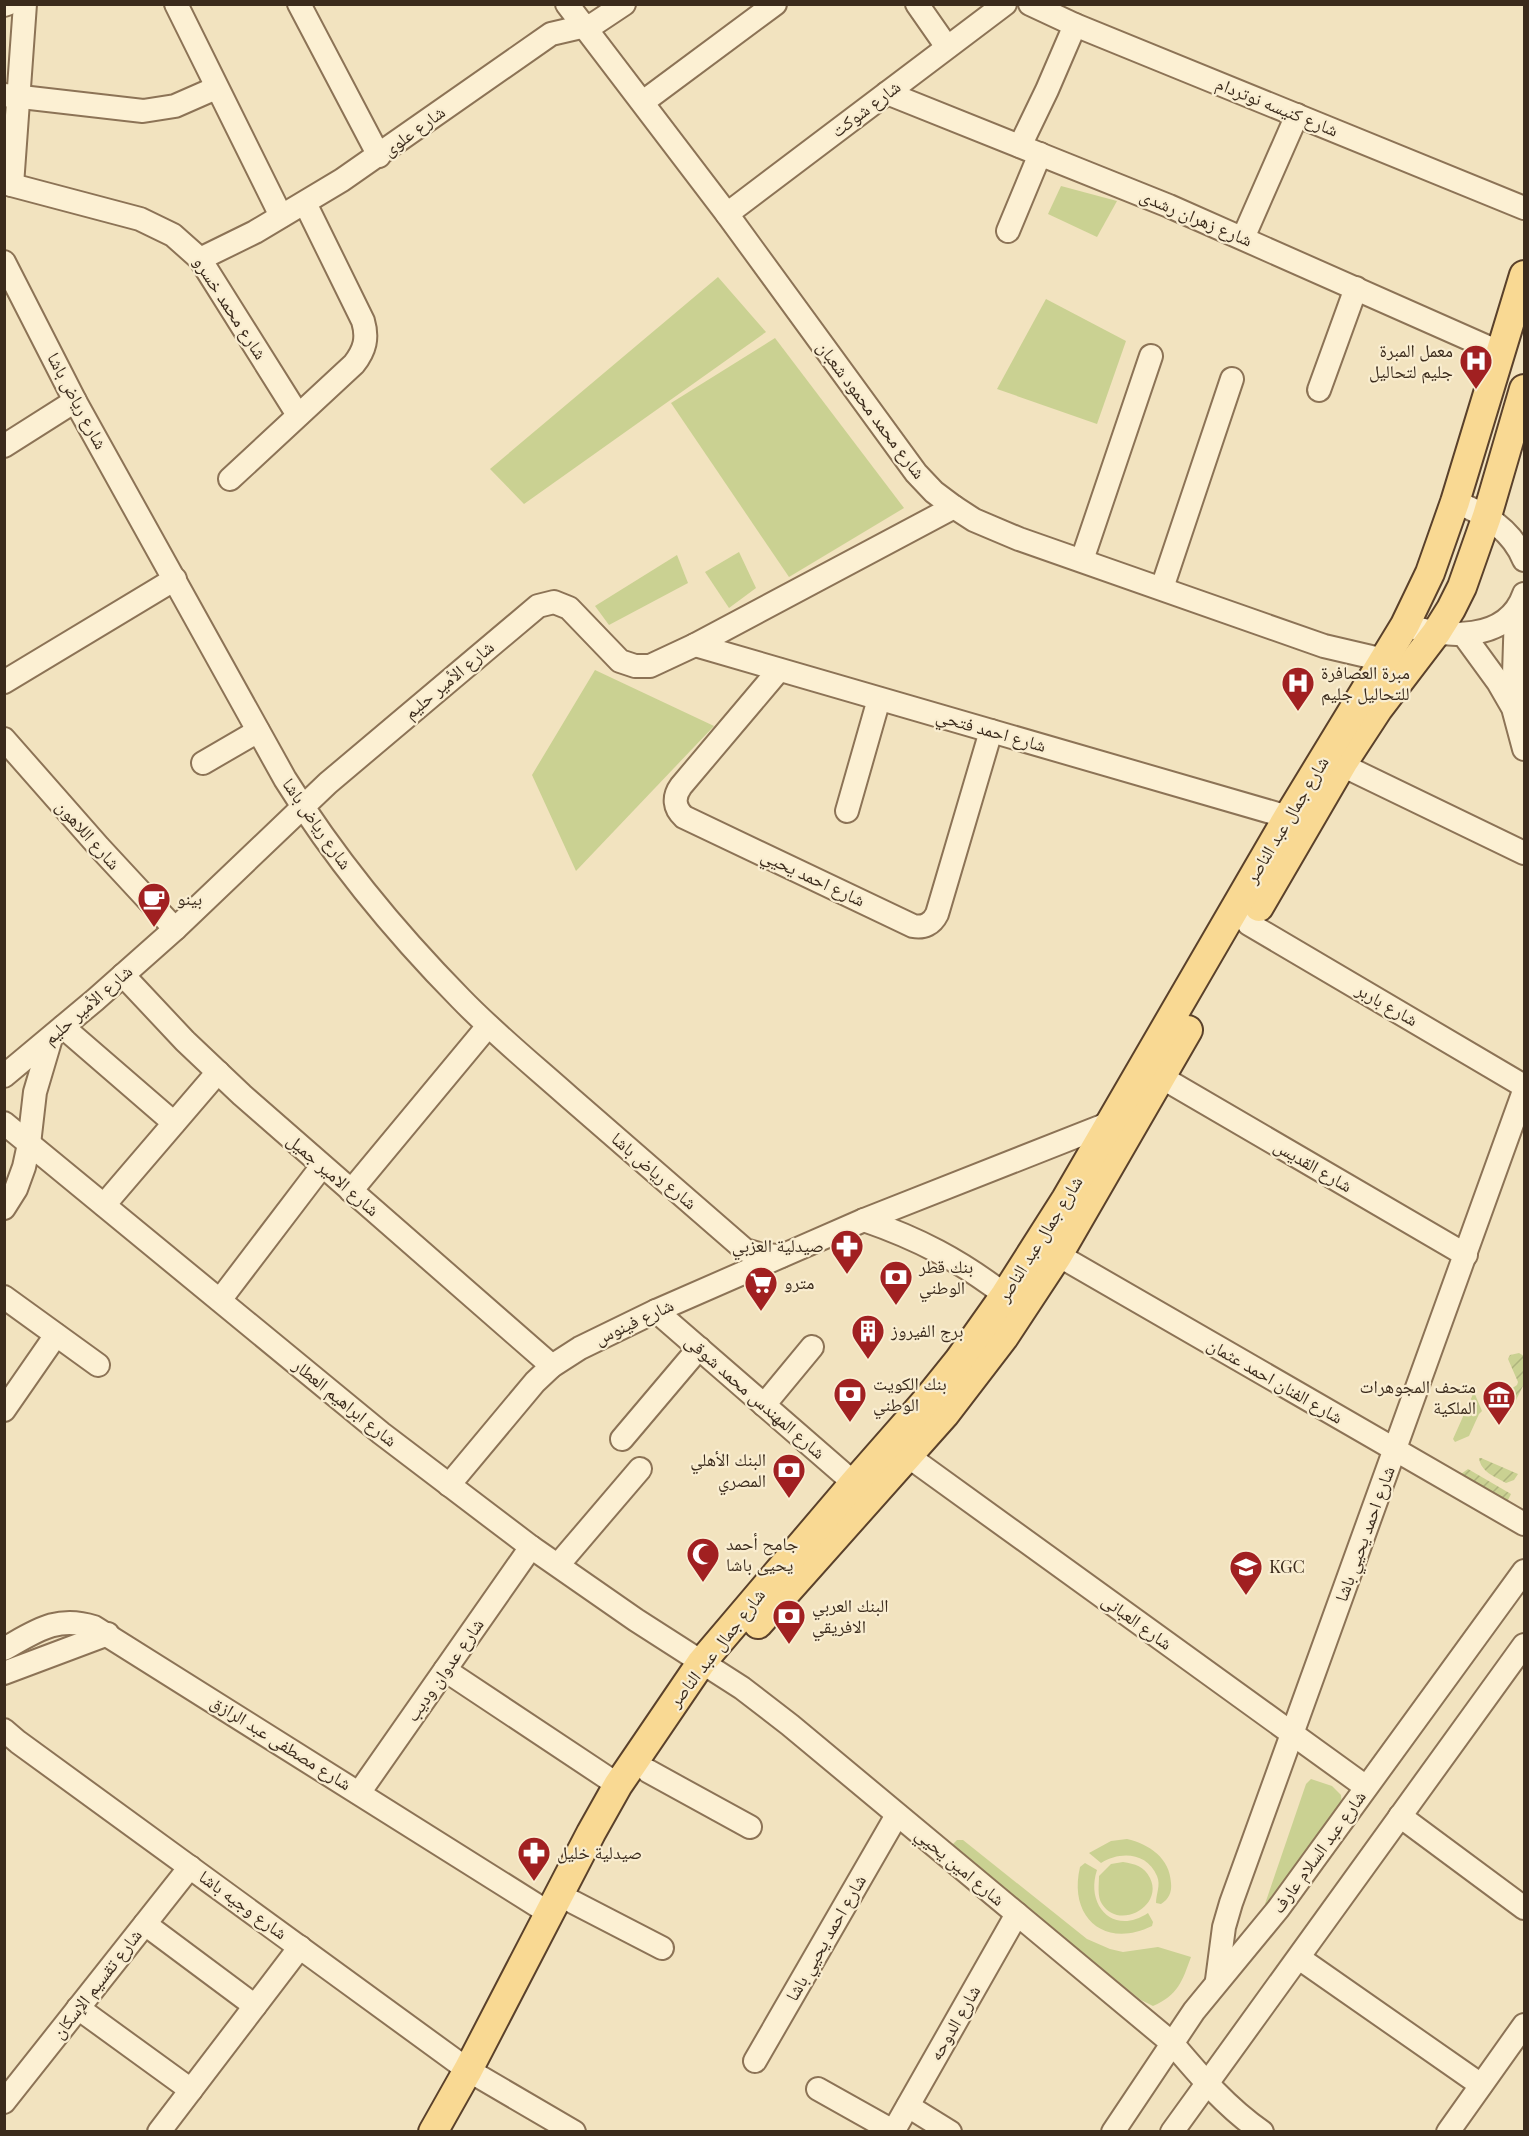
<svg xmlns="http://www.w3.org/2000/svg" width="1529" height="2136" font-family="'Playfair Display','Noto Naskh Arabic',serif">
<defs>
<pattern id="garden-furrows" width="10" height="10" patternUnits="userSpaceOnUse" patternTransform="scale(1.5)"><rect width="10" height="10" fill="#cad192"/><path d="M-1 1l2-2M0 10L10 0M9 11l2-2" fill="none" stroke="#aeb47d"/></pattern>
</defs>
<rect width="100%" height="100%" fill="#f2e3bf"/>
<g fill="#cad192">
<path d="M1061,186L1117,201L1097,237L1048,214Z"/>
<path d="M718,277L766,332L524,504L490,469Z"/>
<path d="M1046,299L1126,341L1097,424L997,389Z"/>
<path d="M775,338L904,508L789,577L671,403Z"/>
<path d="M739,552L756,588L729,608L705,572Z"/>
<path d="M677,555L688,583L609,625L595,606Z"/>
<path d="M595,670L714,726L576,871L532,775Z"/>
<path d="M1474,1392L1482,1411L1479,1414L1469,1436L1455,1442L1453,1439Z"/>
<path d="M1311,1779L1332,1786L1341,1795L1342,1806L1269,1904H1265L1306,1784Z"/>
<path d="M1127,1839C1149,1844 1170,1858 1171,1883C1172,1892 1169,1899 1161,1904L1156,1903C1156,1894 1161,1885 1157,1876C1147,1852 1120,1851 1101,1863L1089,1853L1111,1841Z"/>
<path d="M957,1840H963L1087,1939L1110,1949L1123,1952L1158,1947L1191,1957C1182,1982 1178,1995 1153,2006L1141,2000L958,1856L950,1847Z"/>
<path d="M1123,1862C1135,1864 1144,1866 1150,1878C1164,1906 1119,1931 1102,1904C1097,1897 1099,1884 1099,1876L1111,1864Z"/>
<path d="M1085,1863L1097,1870C1085,1906 1114,1936 1148,1913L1153,1922L1152,1926C1105,1949 1068,1918 1080,1867Z"/>
</g>
<g fill="url(#garden-furrows)">
<path d="M1519,1353L1524,1356V1384L1510,1412L1503,1408L1505,1393L1517,1385L1518,1382L1508,1359L1510,1355Z"/>
<path d="M1479,1458H1481L1518,1474L1514,1480L1506,1483C1494,1476 1481,1472 1479,1458Z"/>
<path d="M1468,1469L1511,1494L1507,1502L1461,1474Z"/>
</g>
<g fill="none" stroke-linecap="round" stroke-linejoin="round">
<defs>
<g id="minor">
<path d="M176,4L281,216"/>
<path d="M299,4L379,156"/>
<path d="M567,4L727,214L916,473L934,492L954,507L974,520L1019,539L1324,646L1384,660L1400,661"/>
<path d="M917,4L947,47"/>
<path d="M1030,4L1075,25L1524,208"/>
<path d="M4,5L7,4"/>
<path d="M887,93L1169,206L1501,353"/>
<path d="M4,95L143,111L175,106L216,88"/>
<path d="M643,102L775,4"/>
<path d="M1020,146L1047,90L1075,25"/>
<path d="M4,183L140,219L173,235L200,259L298,415"/>
<path d="M12,185L25,4"/>
<path d="M727,214L1005,4"/>
<path d="M1008,231L1040,154"/>
<path d="M1243,238L1297,115"/>
<path d="M200,259L255,232L342,180L551,34L594,24L624,4"/>
<path d="M4,262L75,401L285,779C335,859 395,932 461,999C495,1034 533,1065 569,1097C628,1148 686,1199 745,1250L762,1255L781,1256"/>
<path d="M1319,390L1356,288"/>
<path d="M4,446L75,401"/>
<path d="M230,479L354,364C365,350 368,338 363,321L305,203"/>
<path d="M1455,502C1485,513 1512,530 1524,560"/>
<path d="M1082,560L1151,356"/>
<path d="M1162,588L1232,379"/>
<path d="M1405,625C1445,638 1507,643 1524,594"/>
<path d="M1463,634L1498,682L1513,708L1524,749"/>
<path d="M695,645L1288,817"/>
<path d="M779,670L681,786C673,797 674,808 684,817L913,926C924,928 932,924 937,914L991,731"/>
<path d="M4,682L175,579"/>
<path d="M1513,707L1516,611"/>
<path d="M4,739L99,847L175,929"/>
<path d="M203,763L258,731"/>
<path d="M1342,765L1524,853"/>
<path d="M847,811L879,699"/>
<path d="M1249,924L1524,1086"/>
<path d="M123,975L185,1041L242,1095L552,1366"/>
<path d="M63,1027L174,1123"/>
<path d="M4,1076L95,1000L175,929L328,783L538,606L554,602L569,608L620,661L635,666H650L695,645L954,507"/>
<path d="M1161,1077L1466,1255"/>
<path d="M4,1123L381,1433L531,1547L636,1620L742,1688L790,1725L1172,2043C1200,2076 1226,2107 1262,2132"/>
<path d="M351,1191L488,1026"/>
<path d="M104,1205L218,1072"/>
<path d="M4,1208L16,1189L24,1167L29,1144L35,1092L51,1038"/>
<path d="M864,1220C919,1239 959,1260 1005,1295"/>
<path d="M1058,1255L1524,1524"/>
<path d="M4,1297L98,1365"/>
<path d="M220,1300L322,1166"/>
<path d="M656,1311L854,1483"/>
<path d="M764,1405L812,1347"/>
<path d="M4,1410L56,1335"/>
<path d="M622,1439L699,1348"/>
<path d="M908,1456L1366,1787"/>
<path d="M449,1485L535,1382L552,1366L580,1348L656,1311L864,1220L1110,1123"/>
<path d="M558,1565L640,1469"/>
<path d="M4,1649C36,1631 57,1615 94,1627L549,1913"/>
<path d="M445,1670L618,1785"/>
<path d="M4,1673L108,1634"/>
<path d="M4,1730L18,1742L468,2070L574,2132"/>
<path d="M648,1771L750,1827"/>
<path d="M359,1793L531,1547"/>
<path d="M1400,1816L1524,1908"/>
<path d="M573,1902L662,1948"/>
<path d="M145,1924L255,2006"/>
<path d="M1299,1958L1481,2085"/>
<path d="M1217,1980L1224,1927L1231,1903L1524,1091"/>
<path d="M78,2008L191,2090"/>
<path d="M755,2061L897,1815"/>
<path d="M818,2089L893,2131"/>
<path d="M4,2102L190,1867"/>
<path d="M908,2106L950,2132"/>
<path d="M159,2132L300,1947"/>
<path d="M893,2132L1017,1914"/>
<path d="M1113,2132L1194,2011L1278,1909L1524,1571"/>
<path d="M1172,2132L1524,1645"/>
<path d="M1448,2132L1524,2025"/>
</g>
<g id="major">
<path d="M1259,907L1344,761L1378,709L1436,633L1451,609L1462,587L1487,516L1524,389"/>
<path d="M758,1624L945,1414L1004,1337L1058,1255L1188,1030"/>
<path d="M433,2132L468,2070L591,1833L618,1785L701,1663L854,1483L926,1401L959,1360L1005,1295L1066,1199L1288,817L1405,625L1430,573L1455,502L1524,275"/>
</g>
</defs>
<use href="#minor" stroke="#8c7356" stroke-width="26"/>
<use href="#major" stroke="#5a412b" stroke-width="32"/>
<use href="#minor" stroke="#fcf0d3" stroke-width="22"/>
<use href="#major" stroke="#f9d993" stroke-width="28"/>
</g>
<defs>
<symbol id="hospital-pin" viewBox="-11 -11 22 30"><path d="M0 17L-7.5 6A9.5 9.5 0 1 1 7.5 6Z" fill="#a12021" stroke="#f9edd0"/><path d="M-5-5h3v3.5h4V-5h3V5h-3V1.5h-4V5h-3Z" fill="#fff"/></symbol>
<symbol id="cafe-pin" viewBox="-11 -11 22 30"><path d="M0 17L-7.5 6A9.5 9.5 0 1 1 7.5 6Z" fill="#a12021" stroke="#f9edd0"/><path d="M-5.5-4.5H6V0H3Q3 3.5 0 3.5H-2.5Q-5.5 3.5-5.5 0ZM3-3.2v2h1.7v-2ZM-6 4.5H4V6H-6Z" fill="#fff"/></symbol>
<symbol id="pharmacy-pin" viewBox="-11 -11 22 30"><path d="M0 17L-7.5 6A9.5 9.5 0 1 1 7.5 6Z" fill="#a12021" stroke="#f9edd0"/><path d="M-2-6h4v4h4v4h-4v4h-4v-4h-4v-4h4Z" fill="#fff"/></symbol>
<symbol id="bank-pin" viewBox="-11 -11 22 30"><path d="M0 17L-7.5 6A9.5 9.5 0 1 1 7.5 6Z" fill="#a12021" stroke="#f9edd0"/><path d="M-6-4H6V4H-6ZM0-2.3a2.3 2.3 0 1 0 0 4.6a2.3 2.3 0 1 0 0-4.6Z" fill="#fff"/></symbol>
<symbol id="supermarket-pin" viewBox="-11 -11 22 30"><path d="M0 17L-7.5 6A9.5 9.5 0 1 1 7.5 6Z" fill="#a12021" stroke="#f9edd0"/><path d="M-6-5.5h2.5l.6 2H6L4.5 2H-2.5L-4.4-4H-6ZM-1.5 3.2a1.3 1.3 0 1 0 .1 0ZM3 3.2a1.3 1.3 0 1 0 .1 0Z" fill="#fff"/></symbol>
<symbol id="building-pin" viewBox="-11 -11 22 30"><path d="M0 17L-7.5 6A9.5 9.5 0 1 1 7.5 6Z" fill="#a12021" stroke="#f9edd0"/><path d="M-4-6H4V6H1V3H-1V6H-4ZM-2.5-4.3h1.7v1.8h-1.7ZM.8-4.3h1.7v1.8H.8ZM-2.5-1h1.7V.8h-1.7ZM.8-1h1.7V.8H.8Z" fill="#fff"/></symbol>
<symbol id="museum-pin" viewBox="-11 -11 22 30"><path d="M0 17L-7.5 6A9.5 9.5 0 1 1 7.5 6Z" fill="#a12021" stroke="#f9edd0"/><path d="M0-6L6-3V-2H-6V-3ZM-5-1h2V3h-2ZM-1-1h2V3h-2ZM3-1h2V3H3ZM-6 4H6V6H-6Z" fill="#fff"/></symbol>
<symbol id="mosque-pin" viewBox="-11 -11 22 30"><path d="M0 17L-7.5 6A9.5 9.5 0 1 1 7.5 6Z" fill="#a12021" stroke="#f9edd0"/><path d="M3.5-4.9A6 6 0 1 0 3.5 4.9A5 5 0 1 1 3.5-4.9Z" fill="#fff"/></symbol>
<symbol id="school-pin" viewBox="-11 -11 22 30"><path d="M0 17L-7.5 6A9.5 9.5 0 1 1 7.5 6Z" fill="#a12021" stroke="#f9edd0"/><path d="M0-5L7-2L0 1L-7-2ZM-4 1L0 2.5L4 1V4Q0 6-4 4Z" fill="#fff"/></symbol>
</defs>
<g fill-rule="evenodd">
<use href="#hospital-pin" x="1457" y="342" width="38" height="52"/>
<use href="#hospital-pin" x="1279" y="664" width="38" height="52"/>
<use href="#cafe-pin" x="135" y="880" width="38" height="52"/>
<use href="#pharmacy-pin" x="828" y="1227" width="38" height="52"/>
<use href="#bank-pin" x="877" y="1258" width="38" height="52"/>
<use href="#supermarket-pin" x="742" y="1264" width="38" height="52"/>
<use href="#building-pin" x="849" y="1312" width="38" height="52"/>
<use href="#bank-pin" x="831" y="1375" width="38" height="52"/>
<use href="#museum-pin" x="1480" y="1378" width="38" height="52"/>
<use href="#bank-pin" x="770" y="1451" width="38" height="52"/>
<use href="#mosque-pin" x="684" y="1535" width="38" height="52"/>
<use href="#school-pin" x="1227" y="1548" width="38" height="52"/>
<use href="#bank-pin" x="770" y="1597" width="38" height="52"/>
<use href="#pharmacy-pin" x="515" y="1834" width="38" height="52"/>
</g>
<g text-anchor="middle" stroke-width="4.5" stroke-linejoin="round" paint-order="stroke">
<g font-size="18" fill="#3b2b1c" stroke="#f9edd0">
<text transform="translate(1277 107) rotate(22)" y="6">شارع كنيسه نوتردام</text>
<text transform="translate(866 109) rotate(-37)" y="6">شارع شوكت</text>
<text transform="translate(414 131) rotate(-36)" y="6">شارع علوى</text>
<text transform="translate(1196 218) rotate(23)" y="6">شارع زهران رشدى</text>
<text transform="translate(230 308) rotate(57)" y="6">شارع محمد خسرو</text>
<text transform="translate(77 401) rotate(62)" y="6">شارع رياض باشا</text>
<text transform="translate(871 410) rotate(53)" y="6">شارع محمد محمود شعبان</text>
<text transform="translate(449 680) rotate(-40)" y="6">شارع الأمير حليم</text>
<text transform="translate(991 731) rotate(16)" y="6">شارع احمد فتحي</text>
<text transform="translate(1287 820) rotate(-59)" y="6">شارع جمال عبد الناصر</text>
<text transform="translate(317 824) rotate(55)" y="6">شارع رياض باشا</text>
<text transform="translate(88 835) rotate(48)" y="6">شارع اللاهون</text>
<text transform="translate(813 878) rotate(25)" y="6">شارع احمد يحيي</text>
<text transform="translate(88 1005) rotate(-41)" y="6">شارع الأمير حليم</text>
<text transform="translate(1387 1005) rotate(30)" y="6">شارع باربر</text>
<text transform="translate(1313 1166) rotate(30)" y="6">شارع القديس</text>
<text transform="translate(654 1171) rotate(41)" y="6">شارع رياض باشا</text>
<text transform="translate(333 1175) rotate(41)" y="6">شارع الامير جميل</text>
<text transform="translate(1040 1239) rotate(-58)" y="6">شارع جمال عبد الناصر</text>
<text transform="translate(634 1322) rotate(-25)" y="6">شارع فينوس</text>
<text transform="translate(1275 1381) rotate(30)" y="6">شارع الفنان احمد عثمان</text>
<text transform="translate(755 1397) rotate(41)" y="6">شارع المهندس محمد شوقى</text>
<text transform="translate(345 1403) rotate(39)" y="6">شارع ابراهيم العطار</text>
<text transform="translate(1365 1534) rotate(-70)" y="6">شارع احمد يحيي باشا</text>
<text transform="translate(1137 1622) rotate(36)" y="6">شارع العبانى</text>
<text transform="translate(717 1648) rotate(-52)" y="6">شارع جمال عبد الناصر</text>
<text transform="translate(445 1670) rotate(-55)" y="6">شارع عدوان وديب</text>
<text transform="translate(281 1743) rotate(32)" y="6">شارع مصطفى عبد الرازق</text>
<text transform="translate(1319 1852) rotate(-54)" y="6">شارع عبد السلام عارف</text>
<text transform="translate(960 1867) rotate(40)" y="6">شارع امين يحيي</text>
<text transform="translate(243 1905) rotate(36)" y="6">شارع وجيه باشا</text>
<text transform="translate(826 1938) rotate(-60)" y="6">شارع احمد يحيي باشا</text>
<text transform="translate(97 1984) rotate(-52)" y="6">شارع تقسيم الإسكان</text>
<text transform="translate(955 2023) rotate(-60)" y="6">شارع الدوحه</text>
</g>
<g font-size="18" fill="#3b2b1c" stroke="#f9edd0" text-anchor="start">
<text x="1453" y="357" text-anchor="end">معمل المبرة<tspan x="1453" dy="21">جليم لتحاليل</tspan></text>
<text x="1321" y="679">مبرة العصافرة<tspan x="1321" dy="21">للتحاليل جليم</tspan></text>
<text x="177" y="905">بينو</text>
<text x="824" y="1252" text-anchor="end">صيدلية العزبي</text>
<text x="919" y="1273">بنك قطر<tspan x="919" dy="21">الوطني</tspan></text>
<text x="784" y="1289">مترو</text>
<text x="891" y="1337">برج الفيروز</text>
<text x="873" y="1390">بنك الكويت<tspan x="873" dy="21">الوطني</tspan></text>
<text x="1476" y="1393" text-anchor="end">متحف المجوهرات<tspan x="1476" dy="21">الملكية</tspan></text>
<text x="766" y="1466" text-anchor="end">البنك الأهلي<tspan x="766" dy="21">المصري</tspan></text>
<text x="726" y="1550">جامح أحمد<tspan x="726" dy="21">يحيى باشا</tspan></text>
<text x="1269" y="1573">KGC</text>
<text x="812" y="1612">البنك العربي<tspan x="812" dy="21">الافريقي</tspan></text>
<text x="557" y="1859">صيدلية خليل</text>
</g>
</g>
<rect width="1529" height="2136" fill="none" stroke="#3b2b1c" stroke-width="12"/>
</svg>
